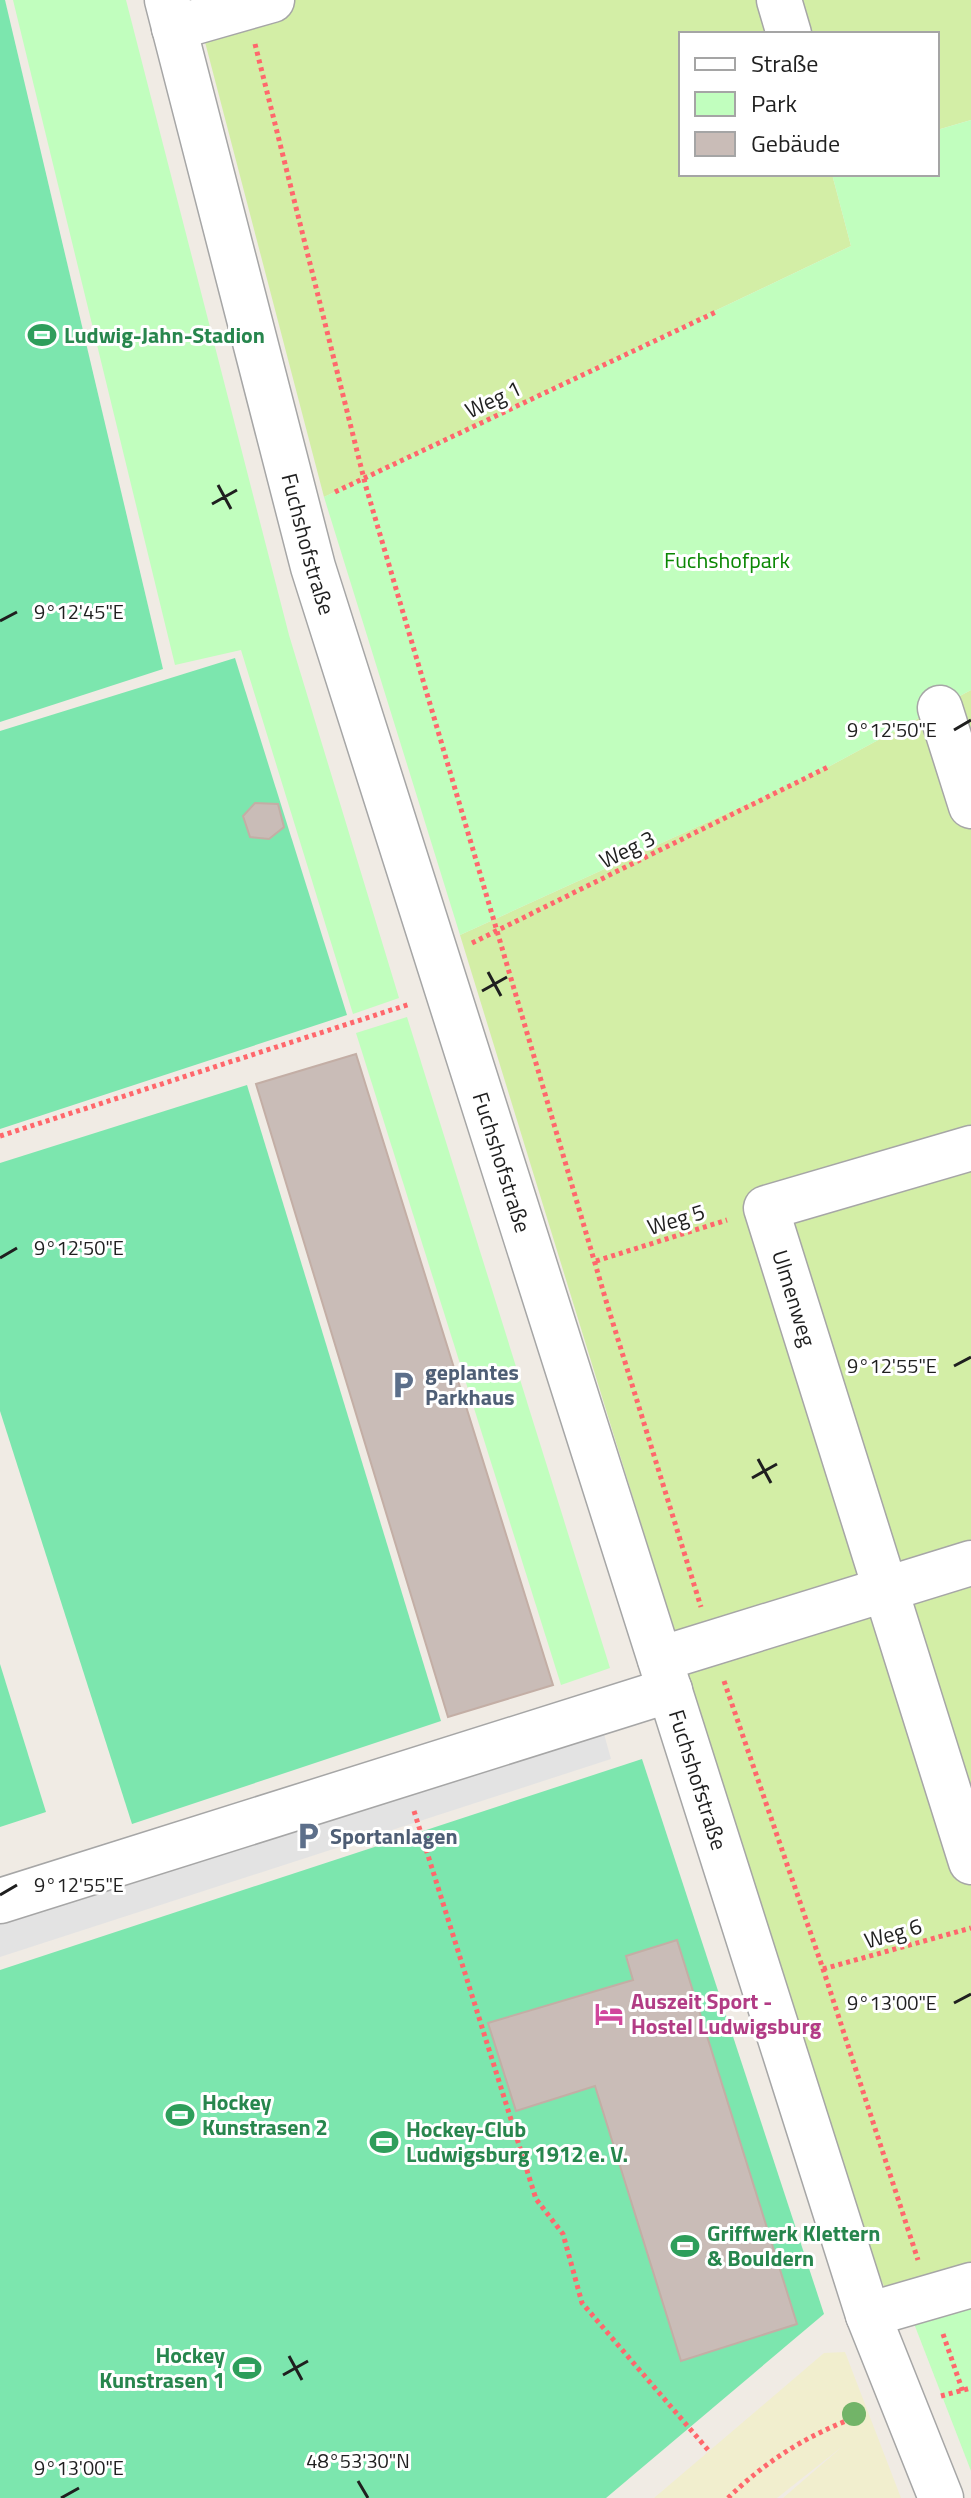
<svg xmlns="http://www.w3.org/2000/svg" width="971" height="2498" font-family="'Titillium Web',sans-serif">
<rect width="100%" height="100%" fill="#f0ebe4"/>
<path fill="#f1eece" d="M845,2352L901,2498H783L843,2446L777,2498H654L824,2353Z"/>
<g fill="#d3eea6">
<path d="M194,0H971V120L937,130V34H681V174H832L851,246L324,497Z"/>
<path d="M971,690V2285L895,2291L884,2286L876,2269L750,1878L460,935L830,766Z"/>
</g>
<g fill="#c1febe">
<path d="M13,0H126L289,635L399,998L353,1014L241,650L175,665Z"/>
<path d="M971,120V690L830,766L460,935L324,497L851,246L832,174H937V130Z"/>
<path d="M407,1017L610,1668L561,1685L356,1033Z"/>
<path d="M971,2305V2471L913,2321Z"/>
</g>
<g fill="#7ce6ae">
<path d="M0,0H5L163,669L0,722Z"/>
<path d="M235,658L347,1015L0,1129V731Z"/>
<path d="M247,1085L441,1721L132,1824L0,1411V1163Z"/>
<path d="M0,1664L46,1812L0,1827Z"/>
<path d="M642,1759L824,2314L606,2498H0V1970Z"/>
</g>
<path fill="#e3e3e3" d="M601,1723L611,1759L0,1957V1913Z"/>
<g fill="#c9bcb7" stroke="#c3aea5" stroke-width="2">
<path d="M255,803L278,804L284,827L269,839L250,837L243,816Z"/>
<path d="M356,1054L553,1685L448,1717L256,1084Z"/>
<path d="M677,1940L797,2324L681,2361L595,2086L516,2111L488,2023L633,1980L626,1956Z"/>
</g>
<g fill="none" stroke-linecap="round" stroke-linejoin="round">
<defs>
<g id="minor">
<path id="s1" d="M167,0L313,567L868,2315L941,2498"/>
<path d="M779,0L789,34"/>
<path d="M174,28L272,0"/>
<path d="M940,708L971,806"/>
<path id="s2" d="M971,1148L766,1208L971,1862"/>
<path d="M660,1659L971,1563"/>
<path d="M0,1901L670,1690"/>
<path d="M868,2315L971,2285"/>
</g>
</defs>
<use href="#minor" stroke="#a6a6a6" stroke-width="47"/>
<g stroke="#ff676c" stroke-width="5" stroke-dasharray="4 4" stroke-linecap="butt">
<path d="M255,44L366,487L607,1304L701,1607"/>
<path d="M335,492L718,311"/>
<path d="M472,943L830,766"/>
<path d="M0,1136L410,1004"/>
<path d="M596,1261L727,1220"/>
<path d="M724,1681L823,1969L918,2260"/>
<path d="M414,1811L536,2199L563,2234L582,2303L709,2451"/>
<path d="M823,1969L971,1928"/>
<path d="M943,2334L963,2392"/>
<path d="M941,2396L971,2388"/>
<path d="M728,2498C768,2459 812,2432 865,2414"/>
</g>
<use href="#minor" stroke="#fff" stroke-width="44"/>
</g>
<circle fill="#72b468" cx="854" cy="2414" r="12"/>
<path fill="none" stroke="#1f1f1f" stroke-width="3" d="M218,485L231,509M212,504L237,490M0,621L17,612M954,730L971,720M488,972L501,996M482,991L507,977M0,1258L17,1248M954,1366L971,1357M758,1459L771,1483M752,1478L777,1464M0,1895L17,1885M954,2003L971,1994M289,2356L302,2380M283,2375L308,2361M358,2481L368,2498M61,2498L79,2488"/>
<defs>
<symbol id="stadium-bare" viewBox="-9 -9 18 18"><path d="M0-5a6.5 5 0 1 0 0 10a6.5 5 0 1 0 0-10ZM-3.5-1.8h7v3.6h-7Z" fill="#2e9e5b" stroke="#fff" stroke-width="2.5" paint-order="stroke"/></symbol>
<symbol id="parking-bare" viewBox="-9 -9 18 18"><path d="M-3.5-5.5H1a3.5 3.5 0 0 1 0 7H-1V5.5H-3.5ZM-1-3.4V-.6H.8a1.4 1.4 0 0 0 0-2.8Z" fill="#5c6f8a" stroke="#fff" stroke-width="2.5" paint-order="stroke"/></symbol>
<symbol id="hotel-bare" viewBox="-9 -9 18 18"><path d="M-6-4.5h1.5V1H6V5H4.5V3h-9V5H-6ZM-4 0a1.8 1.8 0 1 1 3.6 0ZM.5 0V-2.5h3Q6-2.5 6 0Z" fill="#d1479c" stroke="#fff" stroke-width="2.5" paint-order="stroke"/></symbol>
</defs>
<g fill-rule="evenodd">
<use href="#stadium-bare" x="22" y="315" width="40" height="40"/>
<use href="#parking-bare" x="383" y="1365" width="40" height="40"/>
<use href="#parking-bare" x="288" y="1816" width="40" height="40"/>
<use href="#hotel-bare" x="589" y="1994" width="40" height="40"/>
<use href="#stadium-bare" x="160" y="2095" width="40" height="40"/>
<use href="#stadium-bare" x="364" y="2122" width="40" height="40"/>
<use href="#stadium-bare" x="665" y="2226" width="40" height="40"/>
<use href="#stadium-bare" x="227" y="2348" width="40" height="40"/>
</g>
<g text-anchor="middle" stroke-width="6" stroke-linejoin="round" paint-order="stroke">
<g font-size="22" font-weight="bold" fill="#27864d" stroke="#fff" text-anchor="start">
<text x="64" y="343">Ludwig-Jahn-Stadion</text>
<text x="202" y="2110">Hockey<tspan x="202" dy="25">Kunstrasen 2</tspan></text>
<text x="406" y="2137">Hockey-Club<tspan x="406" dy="25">Ludwigsburg 1912 e. V.</tspan></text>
<text x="707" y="2241">Griffwerk Klettern<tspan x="707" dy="25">&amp; Bouldern</tspan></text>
<text x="225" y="2363" text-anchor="end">Hockey<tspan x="225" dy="25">Kunstrasen 1</tspan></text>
</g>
<g font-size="22" fill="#1f1f1f" stroke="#fff">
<text transform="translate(493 399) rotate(-25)" y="8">Weg 1</text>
<text dy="8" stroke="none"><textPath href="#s1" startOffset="562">Fuchshofstraße</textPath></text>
<text transform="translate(627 849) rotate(-26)" y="8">Weg 3</text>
<text dy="8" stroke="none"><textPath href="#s1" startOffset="1210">Fuchshofstraße</textPath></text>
<text transform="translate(676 1219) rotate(-17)" y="8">Weg 5</text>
<text dy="8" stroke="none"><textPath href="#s2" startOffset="308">Ulmenweg</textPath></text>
<text dy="8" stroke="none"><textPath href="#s1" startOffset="1858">Fuchshofstraße</textPath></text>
<text transform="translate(893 1933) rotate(-16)" y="8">Weg 6</text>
</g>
<g font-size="22" fill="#0a8703" stroke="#fff">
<text x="727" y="568">Fuchshofpark</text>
</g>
<g font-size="22" font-weight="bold" fill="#4e5e75" stroke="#fff" text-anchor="start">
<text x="425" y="1380">geplantes<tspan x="425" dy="25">Parkhaus</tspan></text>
<text x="330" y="1844">Sportanlagen</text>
</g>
<g font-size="22" font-weight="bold" fill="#b23c85" stroke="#fff" text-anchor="start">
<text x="631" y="2009">Auszeit Sport -<tspan x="631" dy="25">Hostel Ludwigsburg</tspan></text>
</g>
</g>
<g font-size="20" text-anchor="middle" fill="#1f1f1f" stroke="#fff" stroke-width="6" stroke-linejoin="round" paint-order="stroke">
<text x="79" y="619">9°12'45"E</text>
<text x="892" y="737">9°12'50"E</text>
<text x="79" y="1255">9°12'50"E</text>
<text x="892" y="1373">9°12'55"E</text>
<text x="79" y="1892">9°12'55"E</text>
<text x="892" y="2010">9°13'00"E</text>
<text x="358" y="2468">48°53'30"N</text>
<text x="79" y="2475">9°13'00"E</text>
</g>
<rect x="679" y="32" width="260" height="144" fill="#ffffff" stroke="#a5a5a5" stroke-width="2"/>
<rect x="695" y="58" width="40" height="12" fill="#ffffff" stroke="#a5a5a5" stroke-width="2"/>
<text x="751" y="72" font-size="24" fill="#1f1f1f">Straße</text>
<rect x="695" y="92" width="40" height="24" fill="#c1febe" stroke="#a5a5a5" stroke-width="2"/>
<text x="751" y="112" font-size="24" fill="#1f1f1f">Park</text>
<rect x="695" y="132" width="40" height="24" fill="#c9bcb7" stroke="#a5a5a5" stroke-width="2"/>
<text x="751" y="152" font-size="24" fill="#1f1f1f">Gebäude</text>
</svg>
